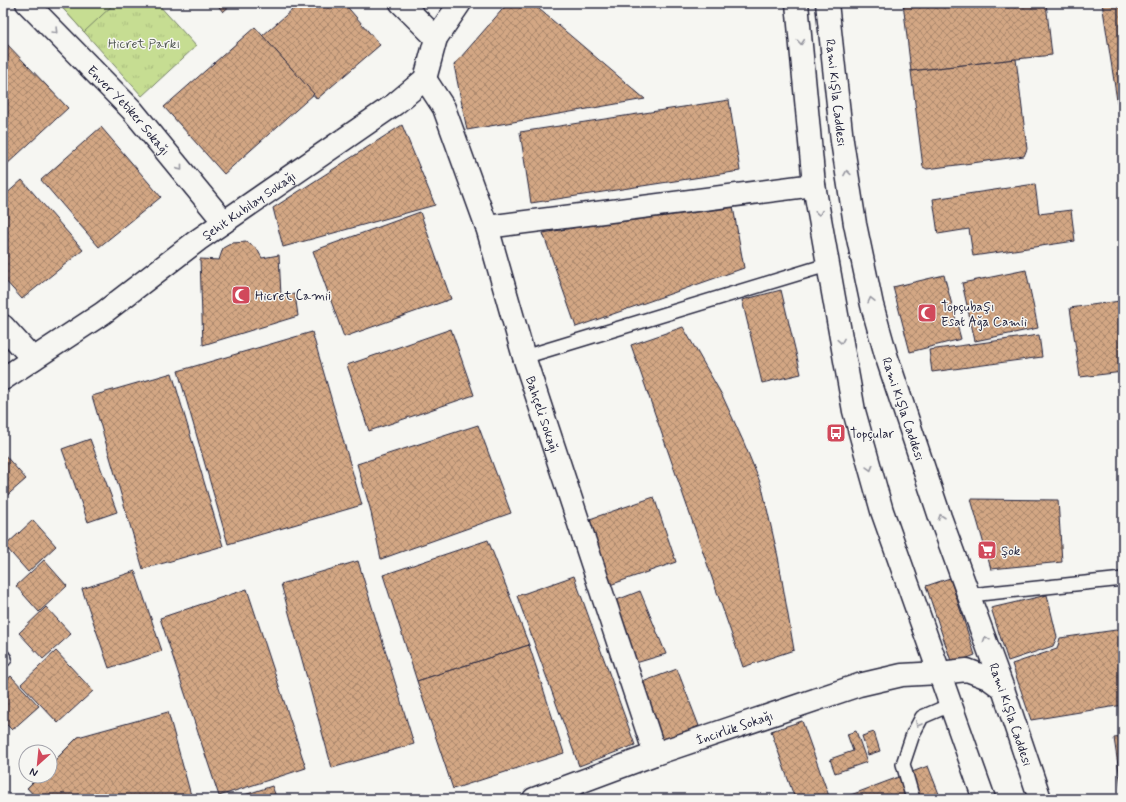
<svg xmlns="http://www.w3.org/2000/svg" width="1126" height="802" font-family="Mynerve,sans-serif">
<defs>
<pattern id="grass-tufts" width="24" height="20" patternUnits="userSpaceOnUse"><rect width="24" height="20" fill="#c6dd92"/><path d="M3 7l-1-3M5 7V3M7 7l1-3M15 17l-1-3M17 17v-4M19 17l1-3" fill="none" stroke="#aabd7f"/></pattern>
<pattern id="building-cross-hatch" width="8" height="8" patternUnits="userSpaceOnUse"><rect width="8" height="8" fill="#d3a784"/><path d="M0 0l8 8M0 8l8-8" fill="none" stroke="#ab886d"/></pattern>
</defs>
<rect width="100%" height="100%" fill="#f6f6f2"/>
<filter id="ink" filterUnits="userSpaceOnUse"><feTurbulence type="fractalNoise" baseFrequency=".025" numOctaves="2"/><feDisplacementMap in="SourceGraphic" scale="8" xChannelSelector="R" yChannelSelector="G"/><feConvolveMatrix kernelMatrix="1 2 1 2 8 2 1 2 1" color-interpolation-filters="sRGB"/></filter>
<g filter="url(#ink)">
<path fill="url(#grass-tufts)" stroke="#748066" d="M58,3H157L196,46L142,96Z"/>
<path fill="#c6dd92" stroke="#748066" d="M58,3H115L84,32Z"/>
<g fill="url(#building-cross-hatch)" stroke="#22223b">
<path d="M216,3H233L223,12Z"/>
<path d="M300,3H344L380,45L317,99L262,36Z"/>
<path d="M508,3H532L645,99L467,130L454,65Z"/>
<path d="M903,3H1046L1052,55L911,71Z"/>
<path d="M1102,3H1123V120H1120Z"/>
<path d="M255,27L314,94L224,174L164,107Z"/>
<path d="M5,42L68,108L5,166L3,164V43Z"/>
<path d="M1016,59L1027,149L1024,156L927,169L923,167L911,71Z"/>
<path d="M729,100L740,171L531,203L520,132Z"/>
<path d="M402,125L435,205L283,247L273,208Z"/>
<path d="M101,127L161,197L99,247L41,180Z"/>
<path d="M22,180L83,250L22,299L3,278V197Z"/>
<path d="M1035,184L1039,214L1071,210L1075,241L973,256L969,229L938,234L933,199Z"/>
<path d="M732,201L744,268L576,327L543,233Z"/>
<path d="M420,212L451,299L344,337L313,251Z"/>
<path d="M247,242L257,249L262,258L279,255L281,296L295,294L298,316L203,345L200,259L219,260L223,248L232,243Z"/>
<path d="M1026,270L1038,328L975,341L962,283Z"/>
<path d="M944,275L961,339L910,352L893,287Z"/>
<path d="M781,290L801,374L762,383L742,300Z"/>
<path d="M1120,301L1123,321V372L1080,377L1070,308Z"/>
<path d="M683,327L722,395L744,443L762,487L778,557L794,650L743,667L631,345Z"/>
<path d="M451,329L474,395L369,431L347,365Z"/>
<path d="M312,332L362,505L228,544L178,371Z"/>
<path d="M1039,335L1042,357L932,372L929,350Z"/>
<path d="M172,373L223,546L143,569L92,396Z"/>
<path d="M478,425L511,513L381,559L370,508L357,464Z"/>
<path d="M90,439L117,512L88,522L62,449Z"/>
<path d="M3,453L26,479L3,499Z"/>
<path d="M654,497L676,562L604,587L581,522Z"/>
<path d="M971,499L1058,500L1062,562L991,569Z"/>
<path d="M33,520L56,546L28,572L5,546Z"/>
<path d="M488,540L529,645L417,681L383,575Z"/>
<path d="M44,560L67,586L39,612L16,586Z"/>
<path d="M358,561L414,744L332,768L281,584Z"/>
<path d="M135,571L162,651L109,668L82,589Z"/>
<path d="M574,576L635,745L579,766L517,596Z"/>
<path d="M950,578L975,655L952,664L926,586Z"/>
<path d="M247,589L306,768L219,796L160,618Z"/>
<path d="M640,591L666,654L629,665L609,603Z"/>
<path d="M1047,595L1057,637L1053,646L1008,661L991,608Z"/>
<path d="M46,607L71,634L43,659L19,633Z"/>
<path d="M1123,629V705L1031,720L1012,664L1057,649L1060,638Z"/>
<path d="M529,645L564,753L453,789L417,681Z"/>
<path d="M56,651L93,691L58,723L21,684Z"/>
<path d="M677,669L699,726L659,741L637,684Z"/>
<path d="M11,676L39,706L12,730L3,721V683Z"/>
<path d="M168,712L192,799H37L27,788L39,776H50V765L78,737Z"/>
<path d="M802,721L830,799H795L771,731Z"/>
<path d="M856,731L867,762L835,773L830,759L853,751L847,734Z"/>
<path d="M874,732L880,751L868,755L862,736Z"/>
<path d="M1123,737V799L1114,738Z"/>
<path d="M928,766L941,799H840Z"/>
<path d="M272,786L277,799H232Z"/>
</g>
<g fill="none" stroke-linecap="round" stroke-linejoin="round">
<defs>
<g id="service">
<path d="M524,357L827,265"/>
<path d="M970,595L1123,579"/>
<path d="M3,656L5,659"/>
<path d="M913,799L903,764L913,734L922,717L950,705"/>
</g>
<g id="minor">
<path id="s1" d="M27,3L132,110L224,222"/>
<path d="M401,3L436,38"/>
<path id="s2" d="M425,79L444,108L487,227L524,357L655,754"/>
<path d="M487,227L814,185"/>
<path d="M3,326L33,359"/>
<path id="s3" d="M3,379L103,313L198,240L395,104L425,79L436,38L460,3"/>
</g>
<g id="tertiary">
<path id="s4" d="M534,799L655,754L859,685L902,675L939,673"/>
</g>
<g id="primary">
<path d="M797,3L814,185L854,411L882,511L984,799"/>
<path id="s5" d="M827,3L842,141L855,224L872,305L886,355L940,517L1003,689L1040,799"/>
<path d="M939,673L967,670L988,678L1003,689"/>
</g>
</defs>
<use href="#service" stroke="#22223b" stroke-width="16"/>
<use href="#minor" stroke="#22223b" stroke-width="25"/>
<use href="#tertiary" stroke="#22223b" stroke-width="25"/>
<use href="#primary" stroke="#22223b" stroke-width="25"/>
<use href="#service" stroke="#f6f6f2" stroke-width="13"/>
<use href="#minor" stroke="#f6f6f2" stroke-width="22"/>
<use href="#tertiary" stroke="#f6f6f2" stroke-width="22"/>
<use href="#primary" stroke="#f6f6f2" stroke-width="22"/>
</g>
<defs><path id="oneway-chevron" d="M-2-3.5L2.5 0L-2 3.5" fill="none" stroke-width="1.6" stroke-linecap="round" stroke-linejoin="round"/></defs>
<g stroke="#9797a0">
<use href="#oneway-chevron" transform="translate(55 31) rotate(46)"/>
<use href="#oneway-chevron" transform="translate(801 42) rotate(85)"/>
<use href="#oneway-chevron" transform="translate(180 168) rotate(51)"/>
<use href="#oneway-chevron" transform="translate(847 173) rotate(-99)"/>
<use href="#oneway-chevron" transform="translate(819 213) rotate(81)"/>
<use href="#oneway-chevron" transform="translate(871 300) rotate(-103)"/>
<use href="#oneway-chevron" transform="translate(841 341) rotate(80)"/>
<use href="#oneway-chevron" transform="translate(870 468) rotate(74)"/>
<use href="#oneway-chevron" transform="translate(941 517) rotate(-109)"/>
<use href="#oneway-chevron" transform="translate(986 639) rotate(-109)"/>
<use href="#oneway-chevron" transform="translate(918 724) rotate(119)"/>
</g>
</g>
<defs>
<symbol id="mosque-square" viewBox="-11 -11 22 22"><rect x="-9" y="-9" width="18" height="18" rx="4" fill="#d1495b" stroke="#f6f6f2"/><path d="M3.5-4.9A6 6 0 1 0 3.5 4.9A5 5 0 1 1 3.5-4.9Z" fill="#fff"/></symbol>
<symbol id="bus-square" viewBox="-11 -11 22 22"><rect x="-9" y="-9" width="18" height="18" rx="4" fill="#d1495b" stroke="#f6f6f2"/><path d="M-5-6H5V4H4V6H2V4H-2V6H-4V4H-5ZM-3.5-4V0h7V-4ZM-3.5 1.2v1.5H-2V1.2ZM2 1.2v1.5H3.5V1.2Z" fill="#fff"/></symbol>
<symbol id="supermarket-square" viewBox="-11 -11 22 22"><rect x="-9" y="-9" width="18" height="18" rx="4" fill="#d1495b" stroke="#f6f6f2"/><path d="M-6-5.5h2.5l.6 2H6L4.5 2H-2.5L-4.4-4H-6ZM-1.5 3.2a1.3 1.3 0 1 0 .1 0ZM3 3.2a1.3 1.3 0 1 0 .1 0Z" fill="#fff"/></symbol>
</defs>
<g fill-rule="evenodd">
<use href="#mosque-square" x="230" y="284" width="22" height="22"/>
<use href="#mosque-square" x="916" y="302" width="22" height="22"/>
<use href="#bus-square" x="825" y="422" width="22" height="22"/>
<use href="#supermarket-square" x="976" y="539" width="22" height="22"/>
</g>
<g text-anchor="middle" stroke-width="3" stroke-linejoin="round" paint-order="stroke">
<g font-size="13" fill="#535a55" stroke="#f6f6f2">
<text x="144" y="48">Hicret Parkı</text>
</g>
<g font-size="13" fill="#22223b" stroke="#f6f6f2">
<text dy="5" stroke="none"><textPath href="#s5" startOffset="90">Rami Kışla Caddesi</textPath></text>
<text dy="5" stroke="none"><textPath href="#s1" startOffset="148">Enver Yetiker Sokağı</textPath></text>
<text dy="5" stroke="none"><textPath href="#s3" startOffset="301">Şehit Kubilay Sokağı</textPath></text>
<text dy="5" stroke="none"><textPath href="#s5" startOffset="414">Rami Kışla Caddesi</textPath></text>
<text dy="5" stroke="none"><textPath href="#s2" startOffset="357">Bahçeli Sokağı</textPath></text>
<text dy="5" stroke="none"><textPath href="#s5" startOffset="738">Rami Kışla Caddesi</textPath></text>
<text dy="5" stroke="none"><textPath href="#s4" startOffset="213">İncirlik Sokağı</textPath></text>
</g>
<g font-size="13" fill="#22223b" stroke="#f6f6f2" text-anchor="start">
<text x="255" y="300">Hicret Camii</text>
<text x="941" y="311">Topçubaşı<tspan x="941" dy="15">Esat Ağa Camii</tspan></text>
<text x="850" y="438">Topçular</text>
<text x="1001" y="555">Şok</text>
</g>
</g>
<rect width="1126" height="802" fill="none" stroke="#f6f6f2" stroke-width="16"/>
<rect x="8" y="8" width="1110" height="786" fill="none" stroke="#22223b" stroke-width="1.5" filter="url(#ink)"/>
<g transform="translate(38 764) rotate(207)"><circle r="19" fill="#f6f6f2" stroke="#a1a1a9"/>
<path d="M0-3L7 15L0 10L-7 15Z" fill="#d1495b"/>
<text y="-6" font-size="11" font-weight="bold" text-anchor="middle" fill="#22223b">N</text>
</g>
</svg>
